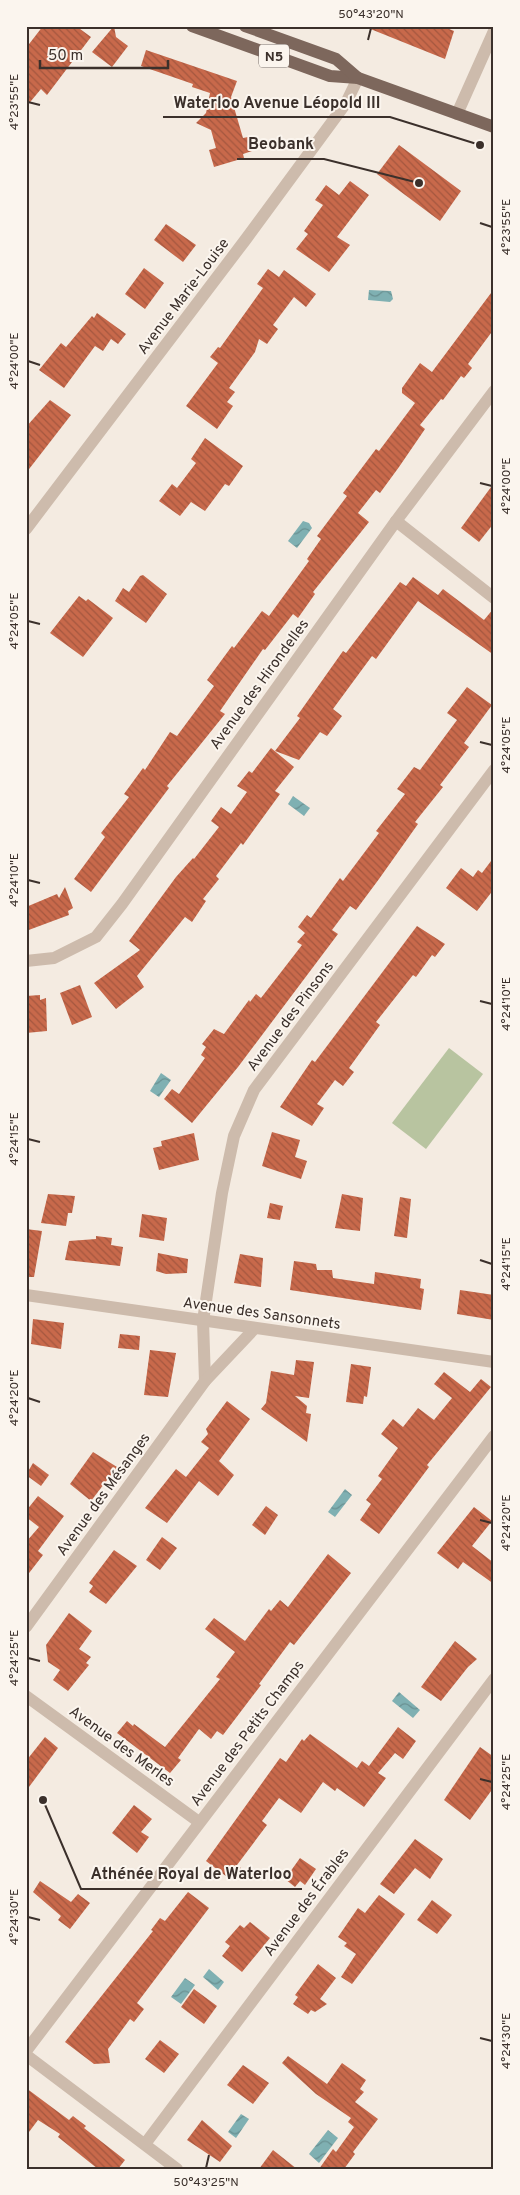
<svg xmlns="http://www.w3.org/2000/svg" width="520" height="2195" font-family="Overpass,sans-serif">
<defs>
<pattern id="water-waves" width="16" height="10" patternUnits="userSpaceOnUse" patternTransform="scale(1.25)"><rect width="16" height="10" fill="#7fb0b2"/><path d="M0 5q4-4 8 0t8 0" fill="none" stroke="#699091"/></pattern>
<pattern id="building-back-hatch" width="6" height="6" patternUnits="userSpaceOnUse" patternTransform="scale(1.25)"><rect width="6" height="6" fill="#c8694b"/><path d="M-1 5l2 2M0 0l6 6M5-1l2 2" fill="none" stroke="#a4573f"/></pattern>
</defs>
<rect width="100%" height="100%" fill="#f4ebe1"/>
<path fill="#b8c4a0" d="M449,1048L483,1074L426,1149L392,1123Z"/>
<g fill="url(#water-waves)">
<path d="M369,290L391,291L393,299L390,302L368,300Z"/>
<path d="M303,521L309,523L312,528L297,548L288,541Z"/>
<path d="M293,796L310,808L304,816L288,804Z"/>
<path d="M161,1073L171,1080L159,1097L150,1091Z"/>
<path d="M345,1489L352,1495L335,1517L328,1512Z"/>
<path d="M399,1692L420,1710L413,1718L392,1701Z"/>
<path d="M209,1969L224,1982L218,1990L203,1977Z"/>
<path d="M185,1978L195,1985L181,2004L171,1997Z"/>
<path d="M241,2114L249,2119L236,2138L228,2132Z"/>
<path d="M328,2130L338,2138L319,2163L309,2154Z"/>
</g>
<g fill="url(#building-back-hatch)">
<path d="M43,26H76L91,37L47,95L41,89L26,107V48Z"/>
<path d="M114,26L116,37L128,46L112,67L92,52Z"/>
<path d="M363,26H442L454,31L445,59Z"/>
<path d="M146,50L237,81L231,97L243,138L248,137L252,151L243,154L244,158L214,167L209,150L216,148L211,130L196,123L206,113L210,93L192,87L193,84L141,66Z"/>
<path d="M399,145L461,191L440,221L377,174Z"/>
<path d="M350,181L369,195L337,237L350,245L329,272L296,249L308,234L304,231L323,205L315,200L326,185L339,195Z"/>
<path d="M166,224L196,245L183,262L154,240Z"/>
<path d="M144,268L164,283L145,309L125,294Z"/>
<path d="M268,269L279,277L284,270L316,294L306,307L294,297L273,325L278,329L267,344L259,339L255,352L229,388L235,392L227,402L233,406L217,429L186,406L218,363L210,357L218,347L220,348L263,288L257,284Z"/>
<path d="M494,289V329L468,364L472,368L464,378L461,376L443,400L441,399L420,425L425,429L399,467L380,493L376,490L358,513L369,522L313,592L315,594L298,618L293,614L265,650L263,649L220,711L225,714L167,786L169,788L91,892L74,879L105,837L101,833L129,797L124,794L143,768L145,770L170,732L177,736L214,686L207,680L232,646L234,648L262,611L269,616L309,561L307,559L321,539L317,536L347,496L343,493L376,449L379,451L415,403L402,393V388L420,363L432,372Z"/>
<path d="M97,313L126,334L118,344L111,339L103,351L95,346L64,388L39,370L61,343L66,347L92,316L94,318Z"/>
<path d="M50,400L71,415L26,473V427Z"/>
<path d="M205,438L243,466L229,486L225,484L205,511L191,502L180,516L159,501L172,484L177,488L196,463L191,459Z"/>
<path d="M494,483V523L479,542L461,528Z"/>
<path d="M143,575L167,594L146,623L115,601L123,588L129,592L140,576Z"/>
<path d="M413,577L438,595L443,589L484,620L494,608V655L418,601L376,659L372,656L333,709L342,716L327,736L320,732L299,760L275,751L300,718L297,716L343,651L346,653L400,582L406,586Z"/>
<path d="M79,596L86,601L88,599L113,618L83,657L50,633Z"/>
<path d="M467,687L492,705L464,743L469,747L440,785L443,787L415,822L418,824L379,879L356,910L350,906L332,930L338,934L238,1067L192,1123L164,1099L172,1089L179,1094L205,1058L201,1055L206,1047L202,1044L214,1029L224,1034L249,1000L250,1002L256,994L261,998L302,945L297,942L305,933L298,927L307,915L311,918L340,878L343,881L379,833L376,831L405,794L397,789L414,767L420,770L457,720L447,713Z"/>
<path d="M271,748L294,767L275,791L280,794L243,845L241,843L216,876L219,879L203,899L206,901L192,922L185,917L137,976L144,987L116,1009L94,983L140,950L129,941L176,877L193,858L194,859L219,827L211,821L221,807L231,814L247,792L237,786L249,771L252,773Z"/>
<path d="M494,857V889L477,911L446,888L461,868L473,877L478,870L482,873Z"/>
<path d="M65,887L73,908L68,911L69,915L26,931V907L57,894L59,898Z"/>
<path d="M417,926L445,944L435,957L432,955L416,977L413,975L376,1022L380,1025L349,1068L354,1072L343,1086L335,1080L317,1104L324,1108L312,1126L280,1107L312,1060L315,1062Z"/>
<path d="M80,985L92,1017L72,1025L60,993Z"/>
<path d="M40,995V1000L46,998L47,1031L26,1033V996Z"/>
<path d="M272,1132L300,1140L295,1157L307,1161L301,1179L262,1166Z"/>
<path d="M194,1133L199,1160L159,1170L153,1148L162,1146L161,1141Z"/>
<path d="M48,1194L75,1196L72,1213H68L66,1226L41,1223Z"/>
<path d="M342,1194L363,1198L360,1231L335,1228Z"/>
<path d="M400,1197L411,1199L407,1238L394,1236Z"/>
<path d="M270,1203L283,1206L280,1220L267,1218Z"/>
<path d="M142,1214L167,1218L164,1241L139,1237Z"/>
<path d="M26,1229L42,1231L34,1277H26Z"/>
<path d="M96,1236L112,1238L111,1245L123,1247L120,1266L65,1260L69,1241L96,1239Z"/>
<path d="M158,1253L188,1259L187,1273L166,1274L156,1271Z"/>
<path d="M240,1254L263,1258L261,1287L234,1283Z"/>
<path d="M294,1261L316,1264L317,1270H332L333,1278L353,1281L374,1284L375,1272L421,1279L420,1288L424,1289L421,1310L290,1290Z"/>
<path d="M460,1290L494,1295V1320L457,1314Z"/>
<path d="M33,1319L64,1323L61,1349L31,1344Z"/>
<path d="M120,1334L140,1336L139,1350L118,1348Z"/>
<path d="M150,1350L176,1353L168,1397L144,1395Z"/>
<path d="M296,1360L314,1362L309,1398L295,1396L307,1406L306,1413L311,1414L307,1442L261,1409L266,1403L271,1371L294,1375Z"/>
<path d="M351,1364L371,1367L367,1397L364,1396L363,1404L346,1402Z"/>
<path d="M444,1372L470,1392L481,1379L491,1387L427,1465L429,1467L379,1534L360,1520L371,1504L366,1500L382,1479L378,1476L398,1448L381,1434L393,1419L403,1427L418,1408L434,1420L452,1398L434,1384Z"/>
<path d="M227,1401L250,1419L219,1461L234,1475L218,1496L199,1481L167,1523L145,1508L176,1469L186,1477L209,1448L201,1442L208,1434L206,1429Z"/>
<path d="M93,1452L117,1467L91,1501L70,1484Z"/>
<path d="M33,1463L49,1475L41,1486L26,1475Z"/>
<path d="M38,1496L64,1516L38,1551L43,1555L26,1577V1542L39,1527L26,1517V1511Z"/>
<path d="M266,1506L278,1515L265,1535L252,1525Z"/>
<path d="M474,1507L492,1521L472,1546L494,1563V1584L463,1562L458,1569L437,1553Z"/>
<path d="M162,1537L177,1548L160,1570L146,1560Z"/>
<path d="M114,1550L137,1566L106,1604L89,1592L93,1586L89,1583Z"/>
<path d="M328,1554L351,1573L294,1645L290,1642L259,1684L261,1685L223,1735L217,1731L211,1739L199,1729L178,1758L181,1760L170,1773L117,1733L127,1721L133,1726L134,1724L165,1747L220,1679L216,1677L235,1652L205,1629L214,1618L245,1641L269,1609L271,1611L280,1600L288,1607Z"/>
<path d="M69,1613L92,1631L79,1649L91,1657L86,1663L89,1665L68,1691L53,1680L60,1670L48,1662L46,1645Z"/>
<path d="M455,1641L477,1659L468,1667L441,1701L421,1687Z"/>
<path d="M398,1727L416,1741L403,1759L395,1753L378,1773L386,1778L364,1807L337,1788L335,1791L323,1782L301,1813L279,1798L262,1821L267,1825L237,1865L241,1868L231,1880L206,1861L280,1758L286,1762L302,1739L304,1741L310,1734L357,1768L362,1761L369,1766Z"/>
<path d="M45,1737L58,1748L26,1791V1761Z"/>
<path d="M480,1747L494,1757V1787L470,1820L444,1800Z"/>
<path d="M134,1805L152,1819L141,1832L149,1837L137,1853L112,1833Z"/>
<path d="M415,1839L443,1859L430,1879L415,1868L394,1894L380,1884Z"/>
<path d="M300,1858L316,1869L305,1885L300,1881L295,1887L285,1879Z"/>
<path d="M40,1881L71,1902L78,1894L90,1903L70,1929L58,1920L61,1916L33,1892Z"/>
<path d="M188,1892L209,1908L137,2003L144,2009L134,2022L130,2019L108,2049L110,2063L94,2064L65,2042L153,1931L151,1930L160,1918L165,1921Z"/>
<path d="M379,1895L405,1914L352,1984L341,1977L356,1954L344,1946L347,1943L338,1937L358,1908L365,1913Z"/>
<path d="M432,1900L452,1915L437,1934L417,1920Z"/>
<path d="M250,1922L270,1938L242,1972L222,1956L230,1946L225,1942L240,1925L244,1928Z"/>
<path d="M318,1964L336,1978L320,1999L327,2004L315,2012L311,2010L308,2014L293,2004L298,1997L295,1995Z"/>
<path d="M194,1989L217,2006L204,2024L181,2007Z"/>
<path d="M160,2040L179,2054L164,2073L145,2059Z"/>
<path d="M288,2056L327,2084L342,2063L366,2080L360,2089L364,2092L355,2102L378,2119L353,2152L355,2154L344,2169H319L333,2149L336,2152L354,2127L348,2122L351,2118L316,2094L282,2063Z"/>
<path d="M243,2065L269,2083L253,2104L227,2085Z"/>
<path d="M26,2088L69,2120L73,2116L86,2126L84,2128L125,2160L118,2169H98L58,2137L60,2134L38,2120L26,2136Z"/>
<path d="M202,2120L232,2146L220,2162L187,2140Z"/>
<path d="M273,2150L297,2169H259Z"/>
</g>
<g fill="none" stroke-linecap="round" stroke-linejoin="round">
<g stroke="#cdbbac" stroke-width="12">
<path d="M457,114L494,31"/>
<path d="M396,521L494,598"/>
<path d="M26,529L246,239L346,103L358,78"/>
<path d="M26,961L54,958L96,937L122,904L396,521L494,391"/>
<path d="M26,1295L494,1362"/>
<path d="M205,1381L203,1321L222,1193L234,1136L254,1090L494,770"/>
<path d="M26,1627L205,1381L255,1328"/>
<path d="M26,1696L199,1822"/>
<path d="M26,2051L494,1436"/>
<path d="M26,2055L177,2169"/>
<path d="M145,2144L494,1679"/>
</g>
<g stroke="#7d675c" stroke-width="12">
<path d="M192,26L330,76L358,78L494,127"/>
<path d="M245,26L336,59L358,78"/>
</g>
</g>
<path fill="none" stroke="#3b302b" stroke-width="2" d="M368,40L371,28M28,102L40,105M480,223L492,227M28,361L40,365M480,483L492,486M28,621L40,624M480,742L492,745M28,880L40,883M480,1001L492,1004M28,1139L40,1142M480,1260L492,1264M28,1398L40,1402M480,1520L492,1523M28,1658L40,1661M480,1779L492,1782M28,1917L40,1920M480,2038L492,2041M206,2168L209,2155"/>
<g text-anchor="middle" stroke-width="4" stroke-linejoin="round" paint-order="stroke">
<rect fill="#fbf5ee" stroke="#756b66" stroke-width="1" x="259" y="44.5" width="30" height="23" rx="4"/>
<g font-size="14" font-weight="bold" fill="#3b302b">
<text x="274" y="61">N5</text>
</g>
<g font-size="15" fill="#3b302b" stroke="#fbf5ee">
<text transform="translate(183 296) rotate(-53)" y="5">Avenue Marie-Louise</text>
<text transform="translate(259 684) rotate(-54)" y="5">Avenue des Hirondelles</text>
<text transform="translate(290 1016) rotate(-53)" y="5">Avenue des Pinsons</text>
<text transform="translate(262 1313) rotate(8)" y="5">Avenue des Sansonnets</text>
<text transform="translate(103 1494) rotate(-54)" y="5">Avenue des Mésanges</text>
<text transform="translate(247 1733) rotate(-53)" y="5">Avenue des Petits Champs</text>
<text transform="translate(122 1746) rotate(36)" y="5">Avenue des Merles</text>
<text transform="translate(306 1902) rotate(-53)" y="5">Avenue des Érables</text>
</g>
</g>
<path fill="none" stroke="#3b302b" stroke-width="2" d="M480 145L390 117H163M419 183L324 159H237M43 1800L81 1889H302"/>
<g fill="#3b302b" stroke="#fbf5ee" stroke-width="2">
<circle cx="480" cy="145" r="5"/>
<circle cx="419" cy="183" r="5"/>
<circle cx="43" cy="1800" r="5"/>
</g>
<g font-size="16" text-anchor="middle" font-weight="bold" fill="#3b302b" stroke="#fbf5ee" stroke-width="4" stroke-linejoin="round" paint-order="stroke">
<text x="277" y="108">Waterloo Avenue Léopold III</text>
<text x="281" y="149">Beobank</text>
<text x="191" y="1879">Athénée Royal de Waterloo</text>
</g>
<rect width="520" height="2195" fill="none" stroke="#fbf5ee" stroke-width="55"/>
<path d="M40 60v8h128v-8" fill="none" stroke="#3b302b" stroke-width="2.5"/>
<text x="48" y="60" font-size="15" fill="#3b302b" stroke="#fbf5ee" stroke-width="4" paint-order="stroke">50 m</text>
<rect x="28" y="28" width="464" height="2140" fill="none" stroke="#3b302b" stroke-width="2"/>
<g font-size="12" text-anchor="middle" fill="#3b302b">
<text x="371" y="18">50°43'20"N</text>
<text transform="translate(14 102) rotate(-90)" y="4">4°23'55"E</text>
<text transform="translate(506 227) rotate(-90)" y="4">4°23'55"E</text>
<text transform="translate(14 361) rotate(-90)" y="4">4°24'00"E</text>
<text transform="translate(506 486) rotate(-90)" y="4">4°24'00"E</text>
<text transform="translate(14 621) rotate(-90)" y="4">4°24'05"E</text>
<text transform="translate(506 745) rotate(-90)" y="4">4°24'05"E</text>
<text transform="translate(14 880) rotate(-90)" y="4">4°24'10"E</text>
<text transform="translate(506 1004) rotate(-90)" y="4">4°24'10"E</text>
<text transform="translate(14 1139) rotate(-90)" y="4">4°24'15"E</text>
<text transform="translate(506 1264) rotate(-90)" y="4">4°24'15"E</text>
<text transform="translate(14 1398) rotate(-90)" y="4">4°24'20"E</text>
<text transform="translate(506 1523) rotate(-90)" y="4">4°24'20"E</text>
<text transform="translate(14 1658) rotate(-90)" y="4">4°24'25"E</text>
<text transform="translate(506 1782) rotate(-90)" y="4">4°24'25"E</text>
<text transform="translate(14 1917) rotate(-90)" y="4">4°24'30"E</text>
<text transform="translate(506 2041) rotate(-90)" y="4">4°24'30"E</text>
<text x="206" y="2186">50°43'25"N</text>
</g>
</svg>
